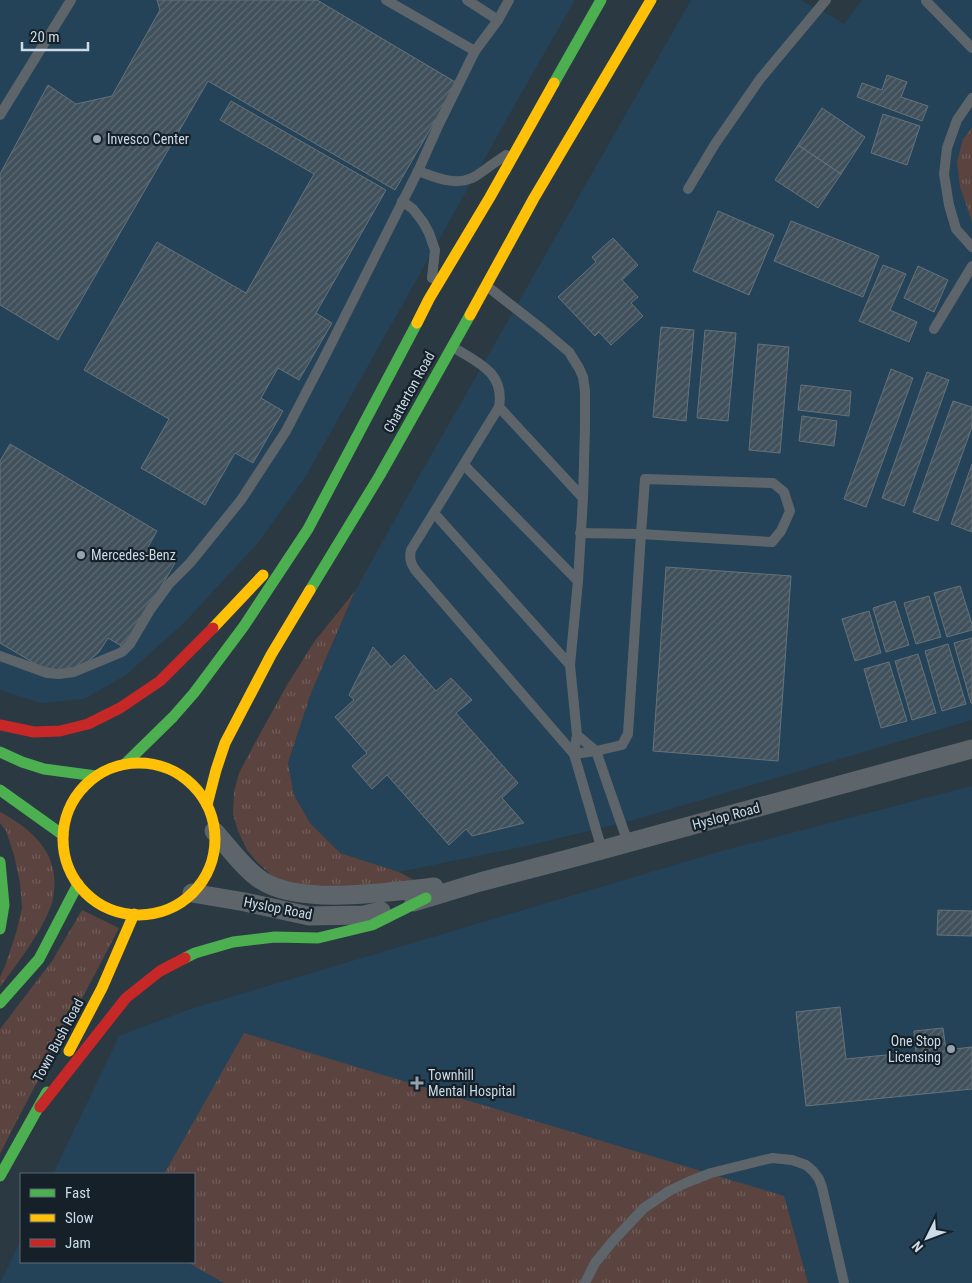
<svg xmlns="http://www.w3.org/2000/svg" width="972" height="1283" font-family="'Roboto Condensed',sans-serif">
<defs>
<pattern id="grass-tufts" width="24" height="20" patternUnits="userSpaceOnUse" patternTransform="scale(1.25)"><rect width="24" height="20" fill="#5b433f"/><path d="M3 7l-1-3M5 7V3M7 7l1-3M15 17l-1-3M17 17v-4M19 17l1-3" fill="none" stroke="#715e5b"/></pattern>
<pattern id="building-hatch" width="6" height="6" patternUnits="userSpaceOnUse" patternTransform="scale(1.25)"><rect width="6" height="6" fill="#41515b"/><path d="M-1 1l2-2M0 6l6-6M5 7l2-2" fill="none" stroke="#5b6973"/></pattern>
</defs>
<rect width="100%" height="100%" fill="#2a3942"/>
<g fill="#244358">
<path d="M0,0H575L517,101L305,478L257,544L185,622L126,675L84,699L41,703L0,690Z"/>
<path d="M691,0H800L833,17L844,24L862,0H972V720L630,821L531,845L399,872L340,853L310,823L294,795L288,763L311,693L355,591L410,492Z"/>
<path d="M972,786V1283H0L21,1240V1262H194V1174H53L119,1036L190,1009L725,850Z"/>
</g>
<g fill="url(#grass-tufts)">
<path d="M972,128V222L960,187L957,162L963,139Z"/>
<path d="M355,591L311,693L288,763L294,795L310,823L340,853L399,872L418,882L383,890L288,886L271,875L256,861L247,850L238,831L233,814L234,792L239,773L256,741L287,685L314,642Z"/>
<path d="M0,812C31,828 59,853 54,891C53,896 53,902 51,906C40,935 18,962 0,987V977L5,966L16,933L22,908L20,883L14,855L6,831L0,823Z"/>
<path d="M82,910L119,928C80,1004 38,1078 0,1154V1029L52,961Z"/>
<path d="M244,1033L784,1196L808,1283H224L187,1262H194V1174H164Z"/>
</g>
<g fill="url(#building-hatch)" stroke="#65727a">
<path d="M157,0H317L457,83L395,190L208,81L58,340L0,305V174L48,85L76,104L112,96L160,10Z"/>
<path d="M887,75L907,82L901,97L928,106L922,121L857,97L862,83L882,90Z"/>
<path d="M231,101L386,190L316,313L332,323L299,380L278,368L261,398L283,411L253,463L235,453L205,505L141,468L169,419L84,370L157,242L246,293L314,174L220,120Z"/>
<path d="M822,108L865,137L841,174L798,145Z"/>
<path d="M883,114L920,126L907,165L871,153Z"/>
<path d="M798,145L841,174L818,208L775,180Z"/>
<path d="M718,211L774,235L749,295L693,271Z"/>
<path d="M791,221L879,256L863,297L774,261Z"/>
<path d="M613,238L638,265L622,280L638,297L631,303L643,316L611,345L599,332L595,336L558,297L596,262L592,257Z"/>
<path d="M883,265L906,274L890,310L917,322L909,342L859,321Z"/>
<path d="M918,266L948,280L934,312L904,298Z"/>
<path d="M661,327L694,330L686,421L653,417Z"/>
<path d="M705,330L736,333L728,421L697,418Z"/>
<path d="M758,344L789,347L780,453L749,450Z"/>
<path d="M891,369L913,378L866,507L844,499Z"/>
<path d="M927,372L949,380L904,506L882,498Z"/>
<path d="M801,385L851,391L849,416L798,410Z"/>
<path d="M953,401L972,407V427L938,521L913,512Z"/>
<path d="M802,416L837,421L834,446L799,441Z"/>
<path d="M10,444L157,531L148,547L175,563L125,648L108,638L99,652L84,665L64,671L41,667L0,643V461Z"/>
<path d="M972,464V532L951,524Z"/>
<path d="M666,567L791,576L778,761L653,751Z"/>
<path d="M960,586L972,624V630L947,637L934,593Z"/>
<path d="M929,596L941,637L916,644L904,603Z"/>
<path d="M895,601L909,645L886,652L873,608Z"/>
<path d="M869,611L881,653L855,661L842,619Z"/>
<path d="M972,638V703H971L954,643Z"/>
<path d="M948,644L966,704L942,711L925,651Z"/>
<path d="M373,647L391,667L404,655L436,691L451,678L472,700L456,713L518,783L502,798L524,823L472,836L466,829L449,845L387,775L372,789L352,766L367,753L335,717L354,700L349,695Z"/>
<path d="M918,654L936,713L912,720L895,661Z"/>
<path d="M889,662L907,721L881,728L864,669Z"/>
<path d="M938,910L972,911V936L937,935Z"/>
<path d="M840,1007L846,1059L916,1052L914,1031L943,1028L946,1050L972,1047V1089L806,1106L796,1012Z"/>
</g>
<g fill="none" stroke-linecap="round" stroke-linejoin="round">
<g stroke="#5d656b" stroke-width="10">
<path d="M467,0L498,20L475,51"/>
<path d="M926,1L972,48"/>
<path d="M498,20L509,0"/>
<path d="M972,98L957,120L947,148L944,174L949,205L956,229L972,247"/>
<path d="M0,115L71,0"/>
<path d="M418,171C435,177 454,186 472,178C477,176 481,172 486,169C492,164 499,160 506,155"/>
<path d="M688,189L715,144L760,79L826,0"/>
<path d="M402,201L413,209L423,222L429,233L435,250L432,278"/>
<path d="M488,287L542,329L569,352L579,368L583,377L585,391V427L583,498L578,581L570,665L577,735L574,754L602,850"/>
<path d="M934,329L972,266"/>
<path d="M453,347C478,363 505,372 499,407L411,550C409,559 411,564 416,571L574,754L596,751L622,745L628,734L641,534L580,533"/>
<path d="M499,407L583,498"/>
<path d="M464,465L578,581"/>
<path d="M645,479L773,483L784,492L790,511L781,531L772,542L641,534Z"/>
<path d="M434,513L570,665"/>
<path d="M0,656L47,673L59,674L74,672L122,652L130,644L150,610L169,584L190,563L241,500L286,431L326,354L418,171L439,124L475,51L386,0"/>
<path d="M577,735L596,751L628,843"/>
<path d="M585,1283L595,1263L612,1242L644,1208L669,1191L688,1182L711,1173L772,1158L792,1160L806,1165L813,1171L819,1179L822,1187L844,1283"/>
</g>
<g stroke="#5d656b" stroke-width="19">
<path d="M214,831C228,846 244,869 261,880C299,906 389,892 434,887"/>
<path d="M192,893L245,902L309,916L364,915L381,911"/>
<path d="M414,902L480,882L572,858L972,749"/>
</g>
<g stroke="#4caf50" stroke-width="11">
<path d="M554,83L601,0"/>
<path d="M310,590L380,475L470,315"/>
<path d="M0,752L22,762L44,769L96,776"/>
<path d="M125,764L173,717L194,693L244,626L308,529L417,323"/>
<path d="M0,790L63,835"/>
<path d="M0,862L4,905L0,929"/>
<path d="M185,958L195,953L233,942L275,937L318,938L372,925L426,898"/>
<path d="M0,1003L39,959L78,884"/>
<path d="M0,1176L47,1092"/>
</g>
<g stroke="#ffc107" stroke-width="11">
<path d="M470,315L534,198L651,0"/>
<path d="M417,323L429,299L490,197L554,83"/>
<path d="M213,628L263,575"/>
<circle cx="139" cy="839" r="76"/>
<path d="M207,805L216,770L225,743L271,655L310,590"/>
<path d="M69,1051L102,988L134,914"/>
</g>
<g stroke="#c62828" stroke-width="11">
<path d="M0,725L34,732L60,731L88,724L120,708L160,681L213,628"/>
<path d="M40,1107L126,998L160,971L185,958"/>
</g>
</g>
<g fill="#93a2ad" stroke="#152029" stroke-width="2">
<circle cx="97" cy="139" r="5"/>
<circle cx="81" cy="555" r="5"/>
<circle cx="951" cy="1049" r="5"/>
<path d="M414.5 1075.5h5v5h5v5h-5v5h-5v-5h-5v-5h5z"/>
</g>
<g text-anchor="middle" stroke-width="4.5" stroke-linejoin="round" paint-order="stroke">
<g font-size="14" fill="#cbdbe7" stroke="#152029" text-anchor="start">
<text x="107" y="144">Invesco Center</text>
<text x="91" y="560">Mercedes-Benz</text>
<text x="941" y="1046" text-anchor="end">One Stop<tspan x="941" dy="16">Licensing</tspan></text>
<text x="428" y="1080">Townhill<tspan x="428" dy="16">Mental Hospital</tspan></text>
</g>
<g font-size="14" fill="#cbdbe7" stroke="#152029">
<text transform="translate(409 392) rotate(-61)" y="5">Chatterton Road</text>
<text transform="translate(726 816) rotate(-15)" y="5">Hyslop Road</text>
<text transform="translate(278 908) rotate(11)" y="5">Hyslop Road</text>
<text transform="translate(58 1040) rotate(-62)" y="5">Town Bush Road</text>
</g>
</g>
<rect x="20" y="1173" width="175" height="90" fill="#152029" stroke="#5e6b75"/>
<rect x="30" y="1189" width="25" height="8" fill="#4caf50" stroke="#5e6b75"/>
<text x="65" y="1198" font-size="15" fill="#cbdbe7">Fast</text>
<rect x="30" y="1214" width="25" height="8" fill="#ffc107" stroke="#5e6b75"/>
<text x="65" y="1223" font-size="15" fill="#cbdbe7">Slow</text>
<rect x="30" y="1239" width="25" height="8" fill="#c62828" stroke="#5e6b75"/>
<text x="65" y="1248" font-size="15" fill="#cbdbe7">Jam</text>
<g transform="translate(927 1238) rotate(228)" stroke="#152029" stroke-width="4" paint-order="stroke">
<path d="M0-4L9 19L0 12L-9 19Z" fill="#cbdbe7"/>
<text y="-8" font-size="14" font-weight="bold" text-anchor="middle" fill="#cbdbe7">N</text>
</g>
<path d="M22 42v8h66v-8" fill="none" stroke="#cbdbe7" stroke-width="2.5"/>
<text x="30" y="42" font-size="15" fill="#cbdbe7" stroke="#152029" stroke-width="4" paint-order="stroke">20 m</text>
</svg>
